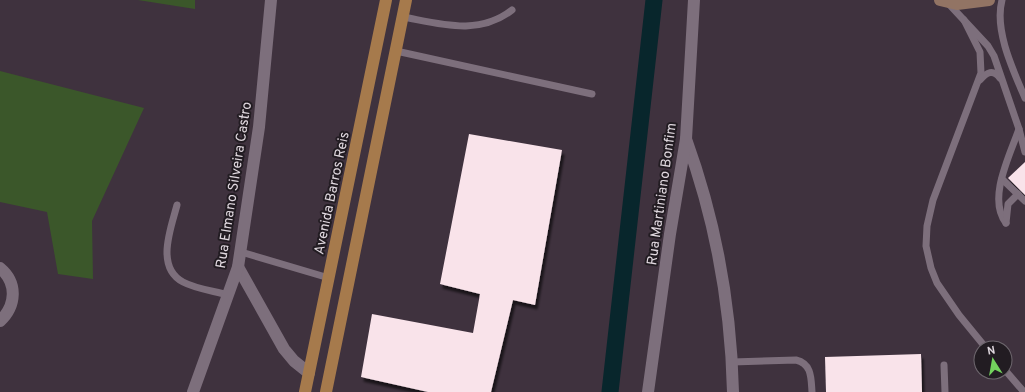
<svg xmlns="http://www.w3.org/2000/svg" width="1025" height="392" font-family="Overpass,sans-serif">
<defs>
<filter id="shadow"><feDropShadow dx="2.5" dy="4.5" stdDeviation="1" flood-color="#0009"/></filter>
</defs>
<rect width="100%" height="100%" fill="#3f323e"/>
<g fill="#3b572a">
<path d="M138,0H195V9Z"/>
<path d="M0,71L144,108L92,221L93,279L58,274L47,212L0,202Z"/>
</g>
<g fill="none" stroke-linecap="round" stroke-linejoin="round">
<path stroke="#08262c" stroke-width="17" d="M610,392L654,0"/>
</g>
<g fill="#f9e3ea" filter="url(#shadow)">
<path d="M469,134L562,150L535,305L513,300L491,392H428L361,377L372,314L473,333L480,294L440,284Z"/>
<path d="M1025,162V195L1008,178Z"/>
<path d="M921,354L922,392H826L825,357Z"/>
</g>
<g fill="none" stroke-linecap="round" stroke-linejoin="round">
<g stroke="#7d6f7c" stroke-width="7">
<path d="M1002,0C994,30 1013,70 1025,98"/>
<path d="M948,3L988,46L994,56L1019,129L1025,152"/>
<path d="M403,17C441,24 479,36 512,10"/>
<path d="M964,20L980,52L981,73L933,200L927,226L926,246L931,268L937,283L959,315L986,348"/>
<path d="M396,51L592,94"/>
<path d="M980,80C987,72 993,69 1000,78"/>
<path d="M1002,179L1025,201"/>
<path d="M177,205C171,228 155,267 183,282C196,289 214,291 228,295"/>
<path d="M1006,223C987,199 1010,155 1019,129"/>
<path d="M1006,223L1008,204L1018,194"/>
<path d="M241,252L329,278"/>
<path d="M732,362L796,360C812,364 811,378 812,392"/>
<path d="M944,365L945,392"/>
<path d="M1005,370L1024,392"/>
</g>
<g stroke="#7d6f7c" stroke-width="12">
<path d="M686,139C715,219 731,306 733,392"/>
<path d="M238,267L284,349L294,361L309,373"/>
<path d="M0,268C18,283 16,306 0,321"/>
<path d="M193,392L238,267L259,127L271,0"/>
</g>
<path stroke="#7d6f7c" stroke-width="12" d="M648,392L670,234L686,139L694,0"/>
<path stroke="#927464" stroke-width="12" d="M940,0L957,4L989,0"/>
<g stroke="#a67a4c" stroke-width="12">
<path d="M305,392L386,0"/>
<path d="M326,392L406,0"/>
</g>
</g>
<g text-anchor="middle" stroke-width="4" stroke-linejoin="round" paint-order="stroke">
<g font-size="14" fill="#e0d8df" stroke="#221c22">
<text transform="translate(233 185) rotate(-81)" y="5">Rua Elmano Silveira Castro</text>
<text transform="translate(331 193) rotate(-78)" y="5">Avenida Barros Reis</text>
<text transform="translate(661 194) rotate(-82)" y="5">Rua Martiniano Bonfim</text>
</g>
</g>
<g transform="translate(993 360) rotate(349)"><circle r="19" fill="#221c22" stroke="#6e676e"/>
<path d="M0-3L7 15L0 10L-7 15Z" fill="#73d25d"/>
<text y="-6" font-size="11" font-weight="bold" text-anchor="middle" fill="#e0d8df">N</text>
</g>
</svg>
